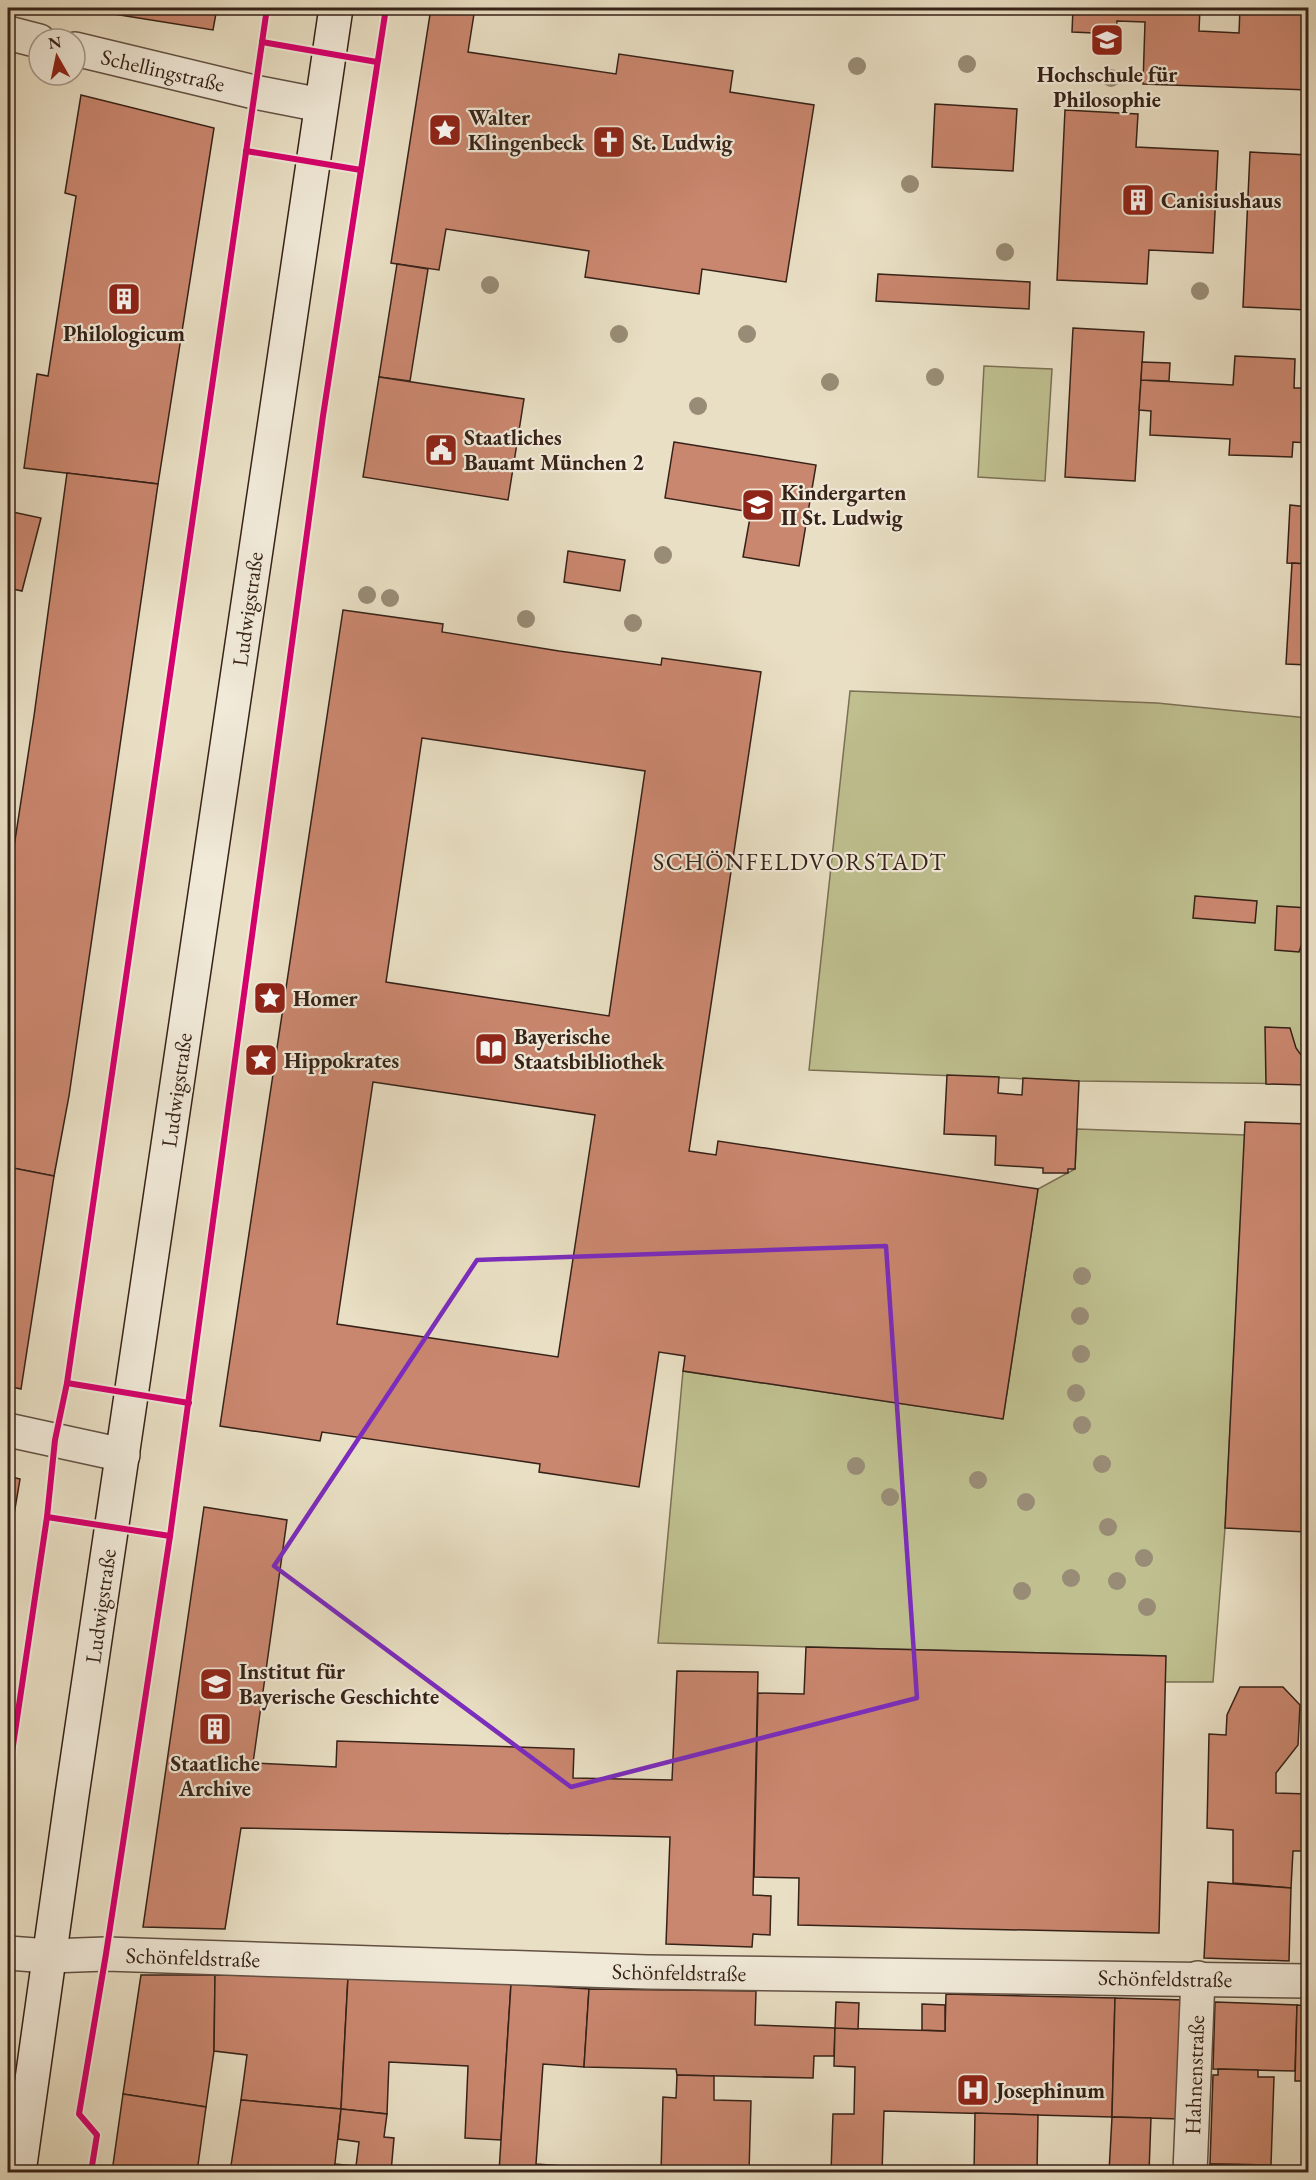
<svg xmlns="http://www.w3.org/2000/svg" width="1316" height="2180" font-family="'EB Garamond',serif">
<rect width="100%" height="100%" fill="#e9dfc4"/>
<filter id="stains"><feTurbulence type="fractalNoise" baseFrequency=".00333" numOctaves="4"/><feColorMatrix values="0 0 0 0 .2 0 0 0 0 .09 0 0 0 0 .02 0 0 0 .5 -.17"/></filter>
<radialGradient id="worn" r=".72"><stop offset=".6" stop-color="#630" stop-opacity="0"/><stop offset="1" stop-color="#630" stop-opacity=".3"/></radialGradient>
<g fill="#bfbf8f" stroke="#7a7054" stroke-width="1.5">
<path d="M984,366L1052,369L1045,481L978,477Z"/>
<path d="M850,691L1157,703L1308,718V819L1305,895H1308V1084L1079,1081L809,1070Z"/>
<path d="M1077,1129L1245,1135L1225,1528L1213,1682H1165V1656L658,1643L683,1371L1003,1419L1038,1189L1075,1169Z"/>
</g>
<g fill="#ca876f" stroke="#362218" stroke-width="1.5" fill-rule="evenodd">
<path d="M89,8H217L213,30L89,10Z"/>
<path d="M431,8L474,14L468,52L616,74L619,54L733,71L730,92L814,105L786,282L702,269L699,294L585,277L589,251L446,229L439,270L391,263Z"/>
<path d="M431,8H464L463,13Z"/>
<path d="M1073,8H1200L1199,31L1239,33L1240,8H1308V90L1143,84L1145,22L1117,21L1116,34L1072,32Z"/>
<path d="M81,95L214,128L158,484L24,468L37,374L48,376L76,196L65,193Z"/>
<path d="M935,104L1017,109L1013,171L932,167Z"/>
<path d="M1065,110L1138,114L1136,147L1218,151L1213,253L1149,250L1147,284L1057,280Z"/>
<path d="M1250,152L1308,155V310L1243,307Z"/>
<path d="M397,264L428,269L410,381L379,377Z"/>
<path d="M878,274L1030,282L1029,309L876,301Z"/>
<path d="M1073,328L1144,332L1135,481L1065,477Z"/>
<path d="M1235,356L1295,359L1294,388H1308V443L1293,442L1292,457L1229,455L1230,439L1150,435L1151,411L1139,410L1141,380L1233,385Z"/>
<path d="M1142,362L1170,363L1169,381L1141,380Z"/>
<path d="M379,377L524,399L508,500L363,477Z"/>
<path d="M674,442L816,465L799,566L743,557L751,512L665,498Z"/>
<path d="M67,473L158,484L69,1096L54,1176L8,1167V886L34,716Z"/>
<path d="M1290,505L1308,507V564L1287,563Z"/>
<path d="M8,511L41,518L22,591L8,588Z"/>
<path d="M568,551L625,560L620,591L564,582Z"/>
<path d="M1292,563L1308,564V597L1302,596V607H1308V665L1286,664Z"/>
<path d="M343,610L443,624L442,632L559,651L661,665L662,658L761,672L689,1151L716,1155L718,1141L1038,1189L1003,1419L683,1371L685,1356L659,1352L639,1487L539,1472L540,1464L322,1432L320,1441L220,1426ZM422,738L645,771L609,1016L386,982ZM373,1082L595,1115L558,1357L337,1324Z"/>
<path d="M1195,896L1257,901L1255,923L1193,918Z"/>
<path d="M1277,906L1308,908V935L1304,938L1299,952L1275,950Z"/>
<path d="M1265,1027L1290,1028L1296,1048L1301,1055L1308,1059V1085L1266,1084Z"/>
<path d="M947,1075L999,1077L998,1093L1022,1095L1023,1078L1079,1081L1075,1169H1068V1173H1043V1168L995,1165L996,1136L944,1134Z"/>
<path d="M1245,1122L1308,1124V1494L1307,1532L1225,1528Z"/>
<path d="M8,1167L54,1176L21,1389L8,1386Z"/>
<path d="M8,1476L20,1479L8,1550Z"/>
<path d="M204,1507L287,1520L253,1763L336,1767L337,1741L574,1749L573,1778L672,1780L677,1671L758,1672L753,1895L771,1896L770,1935L753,1934L752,1947L666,1944L670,1837L241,1828L225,1929L143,1927Z"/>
<path d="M806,1647L1166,1656L1159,1933L798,1925L799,1878L754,1877L758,1693L804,1694Z"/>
<path d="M1240,1687H1283L1300,1705L1298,1745L1276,1773V1793L1308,1794V1851H1293L1291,1888L1233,1883V1830L1207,1828L1209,1734L1226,1735L1227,1715Z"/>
<path d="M1208,1882L1291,1888L1289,1961L1204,1958Z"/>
<path d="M141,1975H215L214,2051L206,2107L123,2094Z"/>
<path d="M215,1975L348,1977L341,2109L241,2100L247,2055L214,2051Z"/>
<path d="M348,1977L511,1984L501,2140L465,2138L468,2066L389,2062L387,2114L341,2109Z"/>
<path d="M511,1984L589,1989L584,2067L543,2064L536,2164L577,2167V2172H499Z"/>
<path d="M589,1989L756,1991L755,2025L835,2028L834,2056H814L813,2078L677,2075L676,2069L584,2067Z"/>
<path d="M946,1994L1115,1998L1112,2117L884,2111L882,2172H831L833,2114H854L855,2067L834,2066L835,2028L945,2031Z"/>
<path d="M1115,1998L1184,2000L1180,2119L1112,2117Z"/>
<path d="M836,2002L859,2003L858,2029L835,2028Z"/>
<path d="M1215,2002L1297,2005L1295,2071L1213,2069Z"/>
<path d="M922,2004L945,2005V2031L922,2030Z"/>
<path d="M1297,2005L1308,2006V2081H1295Z"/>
<path d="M1218,2069L1258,2070V2077H1274L1271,2165L1210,2164L1213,2075H1218Z"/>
<path d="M677,2075L714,2076V2100L751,2101L749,2172H661L663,2097L676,2098Z"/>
<path d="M123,2094L206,2107L197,2172H112Z"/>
<path d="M241,2100L341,2109L334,2172H230Z"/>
<path d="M341,2109L387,2114L384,2137L394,2138L391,2172H334L335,2164L356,2166L359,2142L338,2139Z"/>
<path d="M975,2113L1038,2115L1037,2172H974Z"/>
<path d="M1112,2117L1151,2118L1149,2172H1109Z"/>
<path d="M1210,2164L1271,2165L1270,2172H1210Z"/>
</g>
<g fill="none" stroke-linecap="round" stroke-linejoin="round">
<defs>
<g id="street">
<path d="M8,33L39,41"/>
<path d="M75,49L254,92L321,105"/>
<path d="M8,1430L123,1455"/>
<path d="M8,1953L49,1956L106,1954L647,1972L1308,1981"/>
<path d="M1190,2172L1198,1978"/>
</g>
<path id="secondary" d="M19,2172L72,1795L336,8"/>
</defs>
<use href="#street" stroke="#635143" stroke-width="36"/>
<use href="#secondary" stroke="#362218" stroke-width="36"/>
<use href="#street" stroke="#f1ead9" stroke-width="33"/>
<use href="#secondary" stroke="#f1ead9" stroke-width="33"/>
<defs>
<g id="cycleway">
<path d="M262,42L377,62"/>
<path d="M246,151L361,170"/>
<path d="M67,1383L189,1403"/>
<path d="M47,1517L170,1536"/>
<path d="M8,1779L47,1517L55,1440L67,1383L267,8"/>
<path d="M91,2172L97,2135L79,2114L106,1954L170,1536L323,416L386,8"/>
</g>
</defs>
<use href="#cycleway" stroke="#f1ead9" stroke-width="10"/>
<use href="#cycleway" stroke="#d6006c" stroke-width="6"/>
</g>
<g fill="#998c76">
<circle cx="967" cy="64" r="9"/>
<circle cx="857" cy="66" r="9"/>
<circle cx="1111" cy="78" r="9"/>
<circle cx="910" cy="184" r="9"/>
<circle cx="1005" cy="252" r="9"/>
<circle cx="490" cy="285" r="9"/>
<circle cx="1200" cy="291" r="9"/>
<circle cx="619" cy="334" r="9"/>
<circle cx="747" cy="334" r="9"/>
<circle cx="935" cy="377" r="9"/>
<circle cx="830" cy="382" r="9"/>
<circle cx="698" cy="406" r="9"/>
<circle cx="663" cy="555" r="9"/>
<circle cx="367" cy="595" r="9"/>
<circle cx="390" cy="598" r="9"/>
<circle cx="526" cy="619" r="9"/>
<circle cx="633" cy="623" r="9"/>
<circle cx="1082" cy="1276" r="9"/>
<circle cx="1080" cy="1316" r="9"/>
<circle cx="1081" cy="1354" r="9"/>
<circle cx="1076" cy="1393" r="9"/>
<circle cx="1082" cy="1425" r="9"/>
<circle cx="1102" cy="1464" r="9"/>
<circle cx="856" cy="1466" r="9"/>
<circle cx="978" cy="1480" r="9"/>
<circle cx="890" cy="1497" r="9"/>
<circle cx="1026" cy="1502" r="9"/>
<circle cx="1108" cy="1527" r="9"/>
<circle cx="1144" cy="1558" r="9"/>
<circle cx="1071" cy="1578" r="9"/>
<circle cx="1117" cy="1581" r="9"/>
<circle cx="1022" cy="1591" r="9"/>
<circle cx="1147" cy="1607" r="9"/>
</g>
<path fill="none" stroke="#7b2cbf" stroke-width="4.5" stroke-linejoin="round" d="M886,1246L917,1698L571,1787L274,1566L477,1260Z"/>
<defs>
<symbol id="university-square" viewBox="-11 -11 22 22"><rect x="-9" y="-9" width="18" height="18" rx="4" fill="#8f2418" stroke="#f1ead9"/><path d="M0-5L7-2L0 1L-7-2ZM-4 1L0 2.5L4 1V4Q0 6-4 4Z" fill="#fff"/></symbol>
<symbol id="sight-square" viewBox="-11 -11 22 22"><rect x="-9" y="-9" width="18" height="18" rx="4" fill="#8f2418" stroke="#f1ead9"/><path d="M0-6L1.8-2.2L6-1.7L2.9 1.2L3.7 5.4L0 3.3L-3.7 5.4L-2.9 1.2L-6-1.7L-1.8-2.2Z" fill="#fff"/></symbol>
<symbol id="church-square" viewBox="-11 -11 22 22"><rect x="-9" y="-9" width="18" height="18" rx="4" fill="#8f2418" stroke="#f1ead9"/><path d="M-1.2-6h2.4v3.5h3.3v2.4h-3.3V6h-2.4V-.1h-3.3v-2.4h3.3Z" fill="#fff"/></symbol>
<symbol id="building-square" viewBox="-11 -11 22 22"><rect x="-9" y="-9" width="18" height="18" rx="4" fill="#8f2418" stroke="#f1ead9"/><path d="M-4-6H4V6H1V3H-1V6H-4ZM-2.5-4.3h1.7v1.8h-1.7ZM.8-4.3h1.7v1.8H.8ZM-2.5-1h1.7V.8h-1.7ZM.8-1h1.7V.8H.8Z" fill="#fff"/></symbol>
<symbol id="civic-square" viewBox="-11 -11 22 22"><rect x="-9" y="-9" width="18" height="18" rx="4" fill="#8f2418" stroke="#f1ead9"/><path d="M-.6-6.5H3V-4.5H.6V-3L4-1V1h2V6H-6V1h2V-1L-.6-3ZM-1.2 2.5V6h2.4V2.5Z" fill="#fff"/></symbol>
<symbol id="school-square" viewBox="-11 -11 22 22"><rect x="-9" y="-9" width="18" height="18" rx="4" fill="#8f2418" stroke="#f1ead9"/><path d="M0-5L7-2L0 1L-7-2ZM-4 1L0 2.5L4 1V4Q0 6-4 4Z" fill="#fff"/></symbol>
<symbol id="library-square" viewBox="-11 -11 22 22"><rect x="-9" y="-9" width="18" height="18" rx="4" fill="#8f2418" stroke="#f1ead9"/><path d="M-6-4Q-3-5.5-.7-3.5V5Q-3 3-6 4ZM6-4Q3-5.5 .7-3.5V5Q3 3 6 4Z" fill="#fff"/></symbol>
<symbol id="hospital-square" viewBox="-11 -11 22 22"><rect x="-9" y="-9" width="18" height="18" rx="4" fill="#8f2418" stroke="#f1ead9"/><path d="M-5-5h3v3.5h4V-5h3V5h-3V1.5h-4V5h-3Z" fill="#fff"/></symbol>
</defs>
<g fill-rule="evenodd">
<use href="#university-square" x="1088" y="21" width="38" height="38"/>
<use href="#sight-square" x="426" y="111" width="38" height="38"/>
<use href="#church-square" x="590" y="123" width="38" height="38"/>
<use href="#building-square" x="1119" y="181" width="38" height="38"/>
<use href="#building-square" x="105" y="280" width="38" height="38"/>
<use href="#civic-square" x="422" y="431" width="38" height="38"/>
<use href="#school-square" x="739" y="486" width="38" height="38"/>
<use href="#sight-square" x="251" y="979" width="38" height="38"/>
<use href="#library-square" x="472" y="1030" width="38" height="38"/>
<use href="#sight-square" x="242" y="1041" width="38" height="38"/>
<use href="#university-square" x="197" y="1665" width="38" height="38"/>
<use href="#building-square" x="196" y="1710" width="38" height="38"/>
<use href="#hospital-square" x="954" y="2071" width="38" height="38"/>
</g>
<g text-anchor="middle" stroke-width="4.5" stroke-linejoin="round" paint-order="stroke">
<g font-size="22" fill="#362218" stroke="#f1ead9">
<text transform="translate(163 70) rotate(13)" y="8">Schellingstraße</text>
<text transform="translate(247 609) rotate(-82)" y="8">Ludwigstraße</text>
<text transform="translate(176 1090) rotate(-82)" y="8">Ludwigstraße</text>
<text transform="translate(100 1606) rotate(-82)" y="8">Ludwigstraße</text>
<text transform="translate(193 1957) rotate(2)" y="8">Schönfeldstraße</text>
<text transform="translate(679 1972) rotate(1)" y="8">Schönfeldstraße</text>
<text transform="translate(1165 1978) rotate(1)" y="8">Schönfeldstraße</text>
<text transform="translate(1194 2075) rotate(-88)" y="8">Hahnenstraße</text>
</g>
<g font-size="22" font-weight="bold" fill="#362218" stroke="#f1ead9" text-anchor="start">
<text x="1107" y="82" text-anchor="middle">Hochschule für<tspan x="1107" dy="25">Philosophie</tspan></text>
<text x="468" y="125">Walter<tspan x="468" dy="25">Klingenbeck</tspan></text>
<text x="632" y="150">St. Ludwig</text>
<text x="1161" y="208">Canisiushaus</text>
<text x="124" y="341" text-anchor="middle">Philologicum</text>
<text x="464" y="445">Staatliches<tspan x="464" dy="25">Bauamt München 2</tspan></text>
<text x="781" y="500">Kindergarten<tspan x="781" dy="25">II St. Ludwig</tspan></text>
<text x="293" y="1006">Homer</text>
<text x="514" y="1044">Bayerische<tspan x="514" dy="25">Staatsbibliothek</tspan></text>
<text x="284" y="1068">Hippokrates</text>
<text x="239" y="1679">Institut für<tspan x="239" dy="25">Bayerische Geschichte</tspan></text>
<text x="215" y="1771" text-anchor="middle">Staatliche<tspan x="215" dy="25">Archive</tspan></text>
<text x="996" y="2098">Josephinum</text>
</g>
<g font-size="24" letter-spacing="1.5" fill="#362218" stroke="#f1ead9">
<text x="800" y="870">SCHÖNFELDVORSTADT</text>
</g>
</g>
<rect width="1316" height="2180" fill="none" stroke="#e9dfc4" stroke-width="30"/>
<rect x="9" y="9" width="1298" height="2162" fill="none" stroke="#362218" stroke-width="3"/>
<rect x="15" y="15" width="1286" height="2150" fill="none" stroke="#362218" stroke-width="1.5"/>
<g transform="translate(57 57) rotate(351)"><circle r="28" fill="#f1ead9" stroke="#a69a8c" stroke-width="1.5"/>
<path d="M0-4.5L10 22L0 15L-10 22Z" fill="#8f2418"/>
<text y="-9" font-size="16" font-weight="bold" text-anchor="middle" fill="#362218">N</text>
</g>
<rect width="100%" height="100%" filter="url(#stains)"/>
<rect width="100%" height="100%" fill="url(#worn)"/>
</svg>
